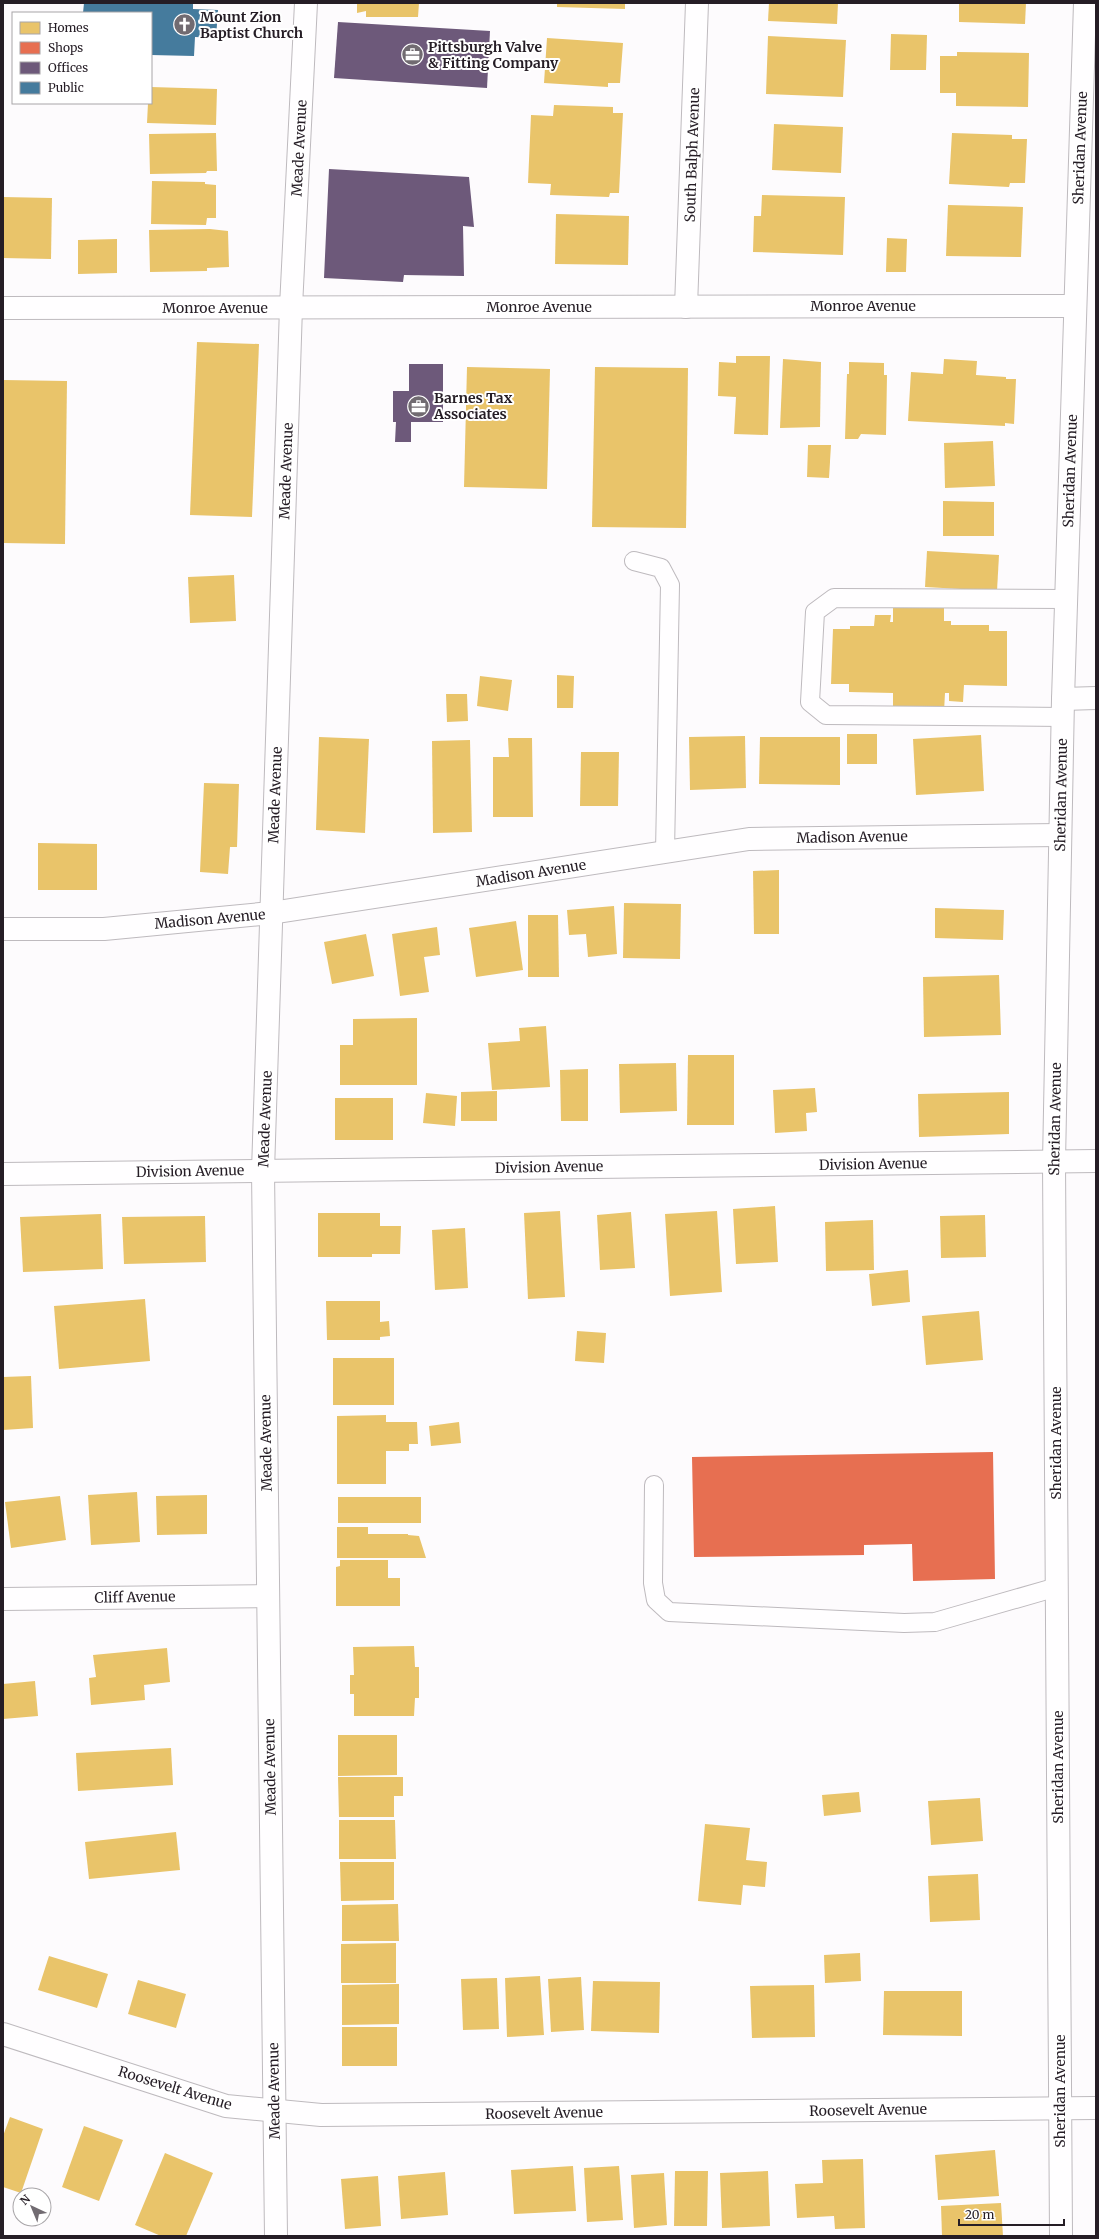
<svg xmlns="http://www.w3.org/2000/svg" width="1099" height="2239" font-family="Merriweather,serif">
<rect width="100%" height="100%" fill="#fdfbfd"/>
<g fill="#e9c46a">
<path d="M357,3H419L418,17H366V11L357,13Z"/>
<path d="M557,3H625V9L557,7Z"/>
<path d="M769,3H838L837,24L768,21Z"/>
<path d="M959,3H1026L1025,24L959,22Z"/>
<path d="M891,34L927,35L926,70H890Z"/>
<path d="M768,36L846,40L843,97L766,94Z"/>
<path d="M547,38L623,43L620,83H608V87L544,83Z"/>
<path d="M957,52L1029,53L1028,107L956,106V93H940V56H957Z"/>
<path d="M151,87L217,89L216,125L147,123L148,103H151Z"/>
<path d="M554,105L613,107V113H623L619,193H610L609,197L550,195L551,184L528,183L531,115L553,116Z"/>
<path d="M774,124L843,127L841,173L772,170Z"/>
<path d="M216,133L217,171H207L206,173L150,174L149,134Z"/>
<path d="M952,133L1012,135V139H1027L1025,183H1010L1009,187L949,184Z"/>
<path d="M152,181L205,182V184L216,185V218H207L206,225L151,224Z"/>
<path d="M762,195L845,197L843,255L753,252L754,216H761Z"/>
<path d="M3,197L52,198L51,259L3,258Z"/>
<path d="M948,205L1023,207L1021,257L946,256Z"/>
<path d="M556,214L629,216L628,265L555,264Z"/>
<path d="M210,229L228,231L229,267L207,268V271L150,272L149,230Z"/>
<path d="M887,238L907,239L906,272H886Z"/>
<path d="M117,239V273L78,274V240Z"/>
<path d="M197,342L259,344L252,517L190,515Z"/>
<path d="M736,356H770L768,435L734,434L736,397L718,396L719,362L736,363Z"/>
<path d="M783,359L821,362L820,427L780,428Z"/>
<path d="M944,359L977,361L976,375L1006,377V379H1016L1014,424L1005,423V426L908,421L911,372L943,374Z"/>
<path d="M849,362L884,363V375H887L886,435L861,434L858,439H845L847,374H849Z"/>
<path d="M467,367L550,369L547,489L464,487Z"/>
<path d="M595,367L688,368L686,528L592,527Z"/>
<path d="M3,380L67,381L65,544L3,543Z"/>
<path d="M993,441L995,486L945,488L944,443Z"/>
<path d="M808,445H831L829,478L807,477Z"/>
<path d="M943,501L994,502V536H943Z"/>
<path d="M927,551L999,555L997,591L925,587Z"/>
<path d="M234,575L236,621L190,623L188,577Z"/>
<path d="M893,607L944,608V621H951V625H989V631H1007V686L964,685L963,702L949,701V693H945L944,712H893V693L849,692V684H831L833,629H850V626H874L875,615H891L890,622H893Z"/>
<path d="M557,675L574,676L573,708H557Z"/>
<path d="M480,676L512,680L508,711L477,706Z"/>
<path d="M446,694H467L468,721L447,722Z"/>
<rect x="847" y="734" width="30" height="30"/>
<path d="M981,735L984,791L916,795L913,739Z"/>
<path d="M745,736L746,788L690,790L689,737Z"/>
<path d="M319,737L369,739L365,833L316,830Z"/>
<path d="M760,737H840V785L759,784Z"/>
<path d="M508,738H532L533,817H493V757H509Z"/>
<path d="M470,740L472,832L433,833L432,741Z"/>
<path d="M581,752H619L618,806H580Z"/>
<path d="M204,783L239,784L237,847H230L228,874L200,872Z"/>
<path d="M38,843L97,844V890H38Z"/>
<path d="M779,870V934H754L753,871Z"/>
<path d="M624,903L681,904L680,959L623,958Z"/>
<path d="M614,906L617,954L588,957L586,934L569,935L567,910Z"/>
<path d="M935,908L1004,910L1003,940L935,938Z"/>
<path d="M528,915H558L559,977H528Z"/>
<path d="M516,921L523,970L476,977L469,928Z"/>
<path d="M437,927L440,955L424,957L429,992L400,996L392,934Z"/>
<path d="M366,934L374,976L332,984L324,942Z"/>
<path d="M999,975L1001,1035L924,1037L923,977Z"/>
<path d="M417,1018V1085H340V1045H353V1019Z"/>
<path d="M546,1026L550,1087L492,1090L488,1043L520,1041L519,1028Z"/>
<path d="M688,1055H734V1125H687Z"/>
<path d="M676,1063L677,1111L620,1113L619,1064Z"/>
<path d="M588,1069V1121H561L560,1070Z"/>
<path d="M815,1088L817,1112L806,1113L807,1131L775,1133L773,1090Z"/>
<path d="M497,1091V1121H461V1092Z"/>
<path d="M1009,1092V1134L919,1137L918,1094Z"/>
<path d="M426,1093L457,1096L455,1126L423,1123Z"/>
<rect x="335" y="1098" width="58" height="42"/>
<path d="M775,1206L778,1262L736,1264L733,1209Z"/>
<path d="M560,1211L565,1297L528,1299L524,1213Z"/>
<path d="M717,1211L722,1292L670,1296L665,1214Z"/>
<path d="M631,1212L635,1268L600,1270L597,1215Z"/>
<path d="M318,1213H380V1226H401L400,1254H372V1257H318Z"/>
<path d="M101,1214L103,1269L23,1272L20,1217Z"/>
<path d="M985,1215L986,1257L941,1258L940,1216Z"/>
<path d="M205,1216L206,1262L124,1264L122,1217Z"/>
<path d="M873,1220L874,1270L826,1271L825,1222Z"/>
<path d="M465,1228L468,1288L435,1290L432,1230Z"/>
<path d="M908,1270L910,1302L872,1306L869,1274Z"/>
<path d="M145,1299L150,1361L59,1369L54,1306Z"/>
<path d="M326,1301H380V1322L389,1321L390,1336L380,1337V1340H327Z"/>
<path d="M979,1311L983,1360L926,1365L922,1316Z"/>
<path d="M577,1331L606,1333L604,1363L575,1361Z"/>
<rect x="333" y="1358" width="61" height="47"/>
<path d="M31,1376L33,1428L3,1430V1377Z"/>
<path d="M386,1415V1422H417L418,1444H409V1451H386V1484H337V1416Z"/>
<path d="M459,1422L461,1443L431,1446L429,1426Z"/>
<path d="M137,1492L140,1542L91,1545L88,1495Z"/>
<path d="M207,1495V1534L157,1535L156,1496Z"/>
<path d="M60,1496L66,1540L11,1548L5,1502Z"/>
<rect x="338" y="1497" width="83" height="26"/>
<path d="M337,1527H368V1534H408V1535L419,1536L426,1558H337Z"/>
<path d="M340,1560H388V1578H400V1606H336V1567L340,1566Z"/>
<path d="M414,1646L415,1667H419V1698H415L414,1716H354V1694H350V1675H354L353,1647Z"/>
<path d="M167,1648L170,1682L144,1685L145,1700L91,1705L89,1678L96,1677L93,1655Z"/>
<path d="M35,1681L38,1716L3,1719V1684Z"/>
<path d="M338,1735H397V1775L338,1776Z"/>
<path d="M171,1748L173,1785L78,1791L76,1753Z"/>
<path d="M338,1777H403V1796H394V1817H339Z"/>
<path d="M859,1792L861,1812L824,1816L822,1795Z"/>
<path d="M980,1798L983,1841L931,1845L928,1801Z"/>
<path d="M339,1820H395L396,1859H339Z"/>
<path d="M705,1824L750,1828L746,1860L767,1862L765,1887L743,1885L741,1905L698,1901Z"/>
<path d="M176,1832L180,1870L89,1879L85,1842Z"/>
<path d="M340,1862H394V1900L341,1901Z"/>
<path d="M978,1874L980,1920L930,1922L928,1876Z"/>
<path d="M398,1904L399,1941H342V1905Z"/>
<path d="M396,1943V1983H341V1944Z"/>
<path d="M860,1953L861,1981L825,1983L824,1955Z"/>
<path d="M49,1956L108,1974L97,2008L38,1990Z"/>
<path d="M540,1976L544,2035L507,2037L505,1978Z"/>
<path d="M581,1977L584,2030L551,2032L548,1979Z"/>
<path d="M497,1978L499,2029L463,2030L461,1979Z"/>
<path d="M138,1980L186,1994L176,2028L128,2014Z"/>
<path d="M593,1981L660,1982L659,2033L591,2031Z"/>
<path d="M399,1984V2024L342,2025V1985Z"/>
<path d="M814,1985L815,2037L752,2038L750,1986Z"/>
<path d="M884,1991H962V2036L883,2035Z"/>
<rect x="342" y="2027" width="55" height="39"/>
<path d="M10,2117L43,2129L21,2193L3,2187V2136Z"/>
<path d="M84,2126L123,2140L99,2201L62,2187Z"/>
<path d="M995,2150L999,2196L938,2200L935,2155Z"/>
<path d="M165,2153L213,2173L186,2236H161L135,2225Z"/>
<path d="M863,2159L865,2228L835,2229L834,2216L797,2218L795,2184L823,2183L822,2160Z"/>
<path d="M573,2166L576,2211L514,2214L511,2170Z"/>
<path d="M619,2166L623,2220L587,2222L584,2168Z"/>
<path d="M675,2171H708L707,2226H674Z"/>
<path d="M768,2171L770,2226L722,2228L720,2173Z"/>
<path d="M445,2172L448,2215L401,2219L398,2176Z"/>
<path d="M664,2173L667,2225L634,2228L631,2175Z"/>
<path d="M378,2176L381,2226L345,2229L341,2179Z"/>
<path d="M1001,2203L1003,2236H942L941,2206Z"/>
</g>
<path fill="#e76f51" d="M993,1452L995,1579L913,1581L912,1544L864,1545V1555L694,1557L692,1457Z"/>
<g fill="#6d597a">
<path d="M338,22L490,31L487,88L334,78Z"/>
<path d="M329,169L469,177L474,227L463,226L464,276L404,275L403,282L324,278Z"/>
<path d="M409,364H443V422H411V442H395L396,422H393V391H409Z"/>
</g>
<path fill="#457b9d" d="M84,3H193V9L218,10L216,38L195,37L194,56L151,55V13H83Z"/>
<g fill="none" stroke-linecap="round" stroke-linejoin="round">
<defs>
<g id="service">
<path d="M634,561L661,568L670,585L665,852"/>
<path d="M1063,717L826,715L810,702L815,612L834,598L1066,599"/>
<path d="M654,1485L653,1583L656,1600L669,1612L904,1623L935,1622L1057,1587"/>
</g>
<g id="minor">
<path d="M686,307L697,3"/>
<path d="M3,308L1075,306"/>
<path d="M1063,699L1096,698"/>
<path d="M3,929H104L271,913L749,839L1060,835"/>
<path d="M3,1174L1096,1161"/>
<path d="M3,1599L268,1596"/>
<path d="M3,2034L226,2106L321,2115L1096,2108"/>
<path d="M276,2236L263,1171L291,307L306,3"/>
<path d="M1061,2236L1054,1162L1063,699L1085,3"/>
</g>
</defs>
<use href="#service" stroke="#bebabe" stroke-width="20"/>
<use href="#minor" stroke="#bebabe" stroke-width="24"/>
<use href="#service" stroke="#fffeff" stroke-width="18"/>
<use href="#minor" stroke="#fffeff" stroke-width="22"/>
</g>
<defs>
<symbol id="church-disc" viewBox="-11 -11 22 22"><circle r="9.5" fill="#716b71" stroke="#fff"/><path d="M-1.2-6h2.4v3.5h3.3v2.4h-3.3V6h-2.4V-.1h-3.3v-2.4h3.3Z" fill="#fff"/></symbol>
<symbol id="office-disc" viewBox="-11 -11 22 22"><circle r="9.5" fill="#716b71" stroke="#fff"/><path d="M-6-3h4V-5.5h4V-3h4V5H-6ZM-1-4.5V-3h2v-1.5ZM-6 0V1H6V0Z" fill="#fff"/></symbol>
</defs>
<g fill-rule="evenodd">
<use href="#church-disc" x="172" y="12" width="25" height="25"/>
<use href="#office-disc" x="400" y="42" width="25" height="25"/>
<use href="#office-disc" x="406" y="394" width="25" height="25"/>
</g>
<g text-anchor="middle" stroke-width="4" stroke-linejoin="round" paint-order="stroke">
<g font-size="14" font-weight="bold" fill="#251d25" stroke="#fff" text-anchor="start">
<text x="200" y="22">Mount Zion<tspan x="200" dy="16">Baptist Church</tspan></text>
<text x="428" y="52">Pittsburgh Valve<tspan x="428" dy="16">&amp; Fitting Company</tspan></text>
<text x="434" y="403">Barnes Tax<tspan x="434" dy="16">Associates</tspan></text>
</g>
<g font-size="14" fill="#251d25" stroke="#fff">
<text transform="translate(299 148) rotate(-87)" y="5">Meade Avenue</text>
<text transform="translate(1080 148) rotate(-88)" y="5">Sheridan Avenue</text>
<text transform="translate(692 155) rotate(-88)" y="5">South Balph Avenue</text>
<text x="863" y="311">Monroe Avenue</text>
<text x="539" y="312">Monroe Avenue</text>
<text x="215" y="313">Monroe Avenue</text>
<text transform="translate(286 471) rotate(-88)" y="5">Meade Avenue</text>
<text transform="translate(1070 471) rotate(-88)" y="5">Sheridan Avenue</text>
<text transform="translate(275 795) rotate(-88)" y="5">Meade Avenue</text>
<text transform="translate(1061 795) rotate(-89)" y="5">Sheridan Avenue</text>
<text transform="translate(852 837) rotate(-1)" y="5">Madison Avenue</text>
<text transform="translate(531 873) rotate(-9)" y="5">Madison Avenue</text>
<text transform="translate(210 919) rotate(-5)" y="5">Madison Avenue</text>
<text transform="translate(265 1119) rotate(-88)" y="5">Meade Avenue</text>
<text transform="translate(1055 1119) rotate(-89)" y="5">Sheridan Avenue</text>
<text transform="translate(873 1164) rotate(-1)" y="5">Division Avenue</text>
<text transform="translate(549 1167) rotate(-1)" y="5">Division Avenue</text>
<text transform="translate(190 1171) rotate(-1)" y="5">Division Avenue</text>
<text transform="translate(266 1443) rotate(-91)" y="5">Meade Avenue</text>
<text transform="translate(1056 1443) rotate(-90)" y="5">Sheridan Avenue</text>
<text transform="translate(135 1597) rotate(-1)" y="5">Cliff Avenue</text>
<text transform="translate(270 1767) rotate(-91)" y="5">Meade Avenue</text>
<text transform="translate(1058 1767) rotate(-90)" y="5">Sheridan Avenue</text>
<text transform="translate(175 2088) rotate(17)" y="5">Roosevelt Avenue</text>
<text transform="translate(274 2091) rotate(-91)" y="5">Meade Avenue</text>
<text transform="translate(1060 2091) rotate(-90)" y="5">Sheridan Avenue</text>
<text transform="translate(868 2110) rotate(-1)" y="5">Roosevelt Avenue</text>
<text transform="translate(544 2113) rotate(-1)" y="5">Roosevelt Avenue</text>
</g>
</g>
<rect width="1099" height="2239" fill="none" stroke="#251d25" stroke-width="8"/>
<rect x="12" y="12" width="140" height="92" fill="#ffffff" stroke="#a8a5a8"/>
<rect x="20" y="22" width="20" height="12" fill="#e9c46a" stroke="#a8a5a8"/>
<text x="48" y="32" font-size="12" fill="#251d25">Homes</text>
<rect x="20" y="42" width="20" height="12" fill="#e76f51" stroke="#a8a5a8"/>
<text x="48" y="52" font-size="12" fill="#251d25">Shops</text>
<rect x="20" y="62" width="20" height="12" fill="#6d597a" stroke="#a8a5a8"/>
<text x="48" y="72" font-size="12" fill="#251d25">Offices</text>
<rect x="20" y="82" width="20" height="12" fill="#457b9d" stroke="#a8a5a8"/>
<text x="48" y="92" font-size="12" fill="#251d25">Public</text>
<g transform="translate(32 2207) rotate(316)"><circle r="19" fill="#ffffff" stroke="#a8a5a8"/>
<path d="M0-3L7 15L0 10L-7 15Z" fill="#716b71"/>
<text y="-6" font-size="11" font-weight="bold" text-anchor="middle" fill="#251d25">N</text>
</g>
<path d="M959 2219v6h105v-6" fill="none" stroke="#251d25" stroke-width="2"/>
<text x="965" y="2219" font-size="12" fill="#251d25" stroke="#ffffff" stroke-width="3" paint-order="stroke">20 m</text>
</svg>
